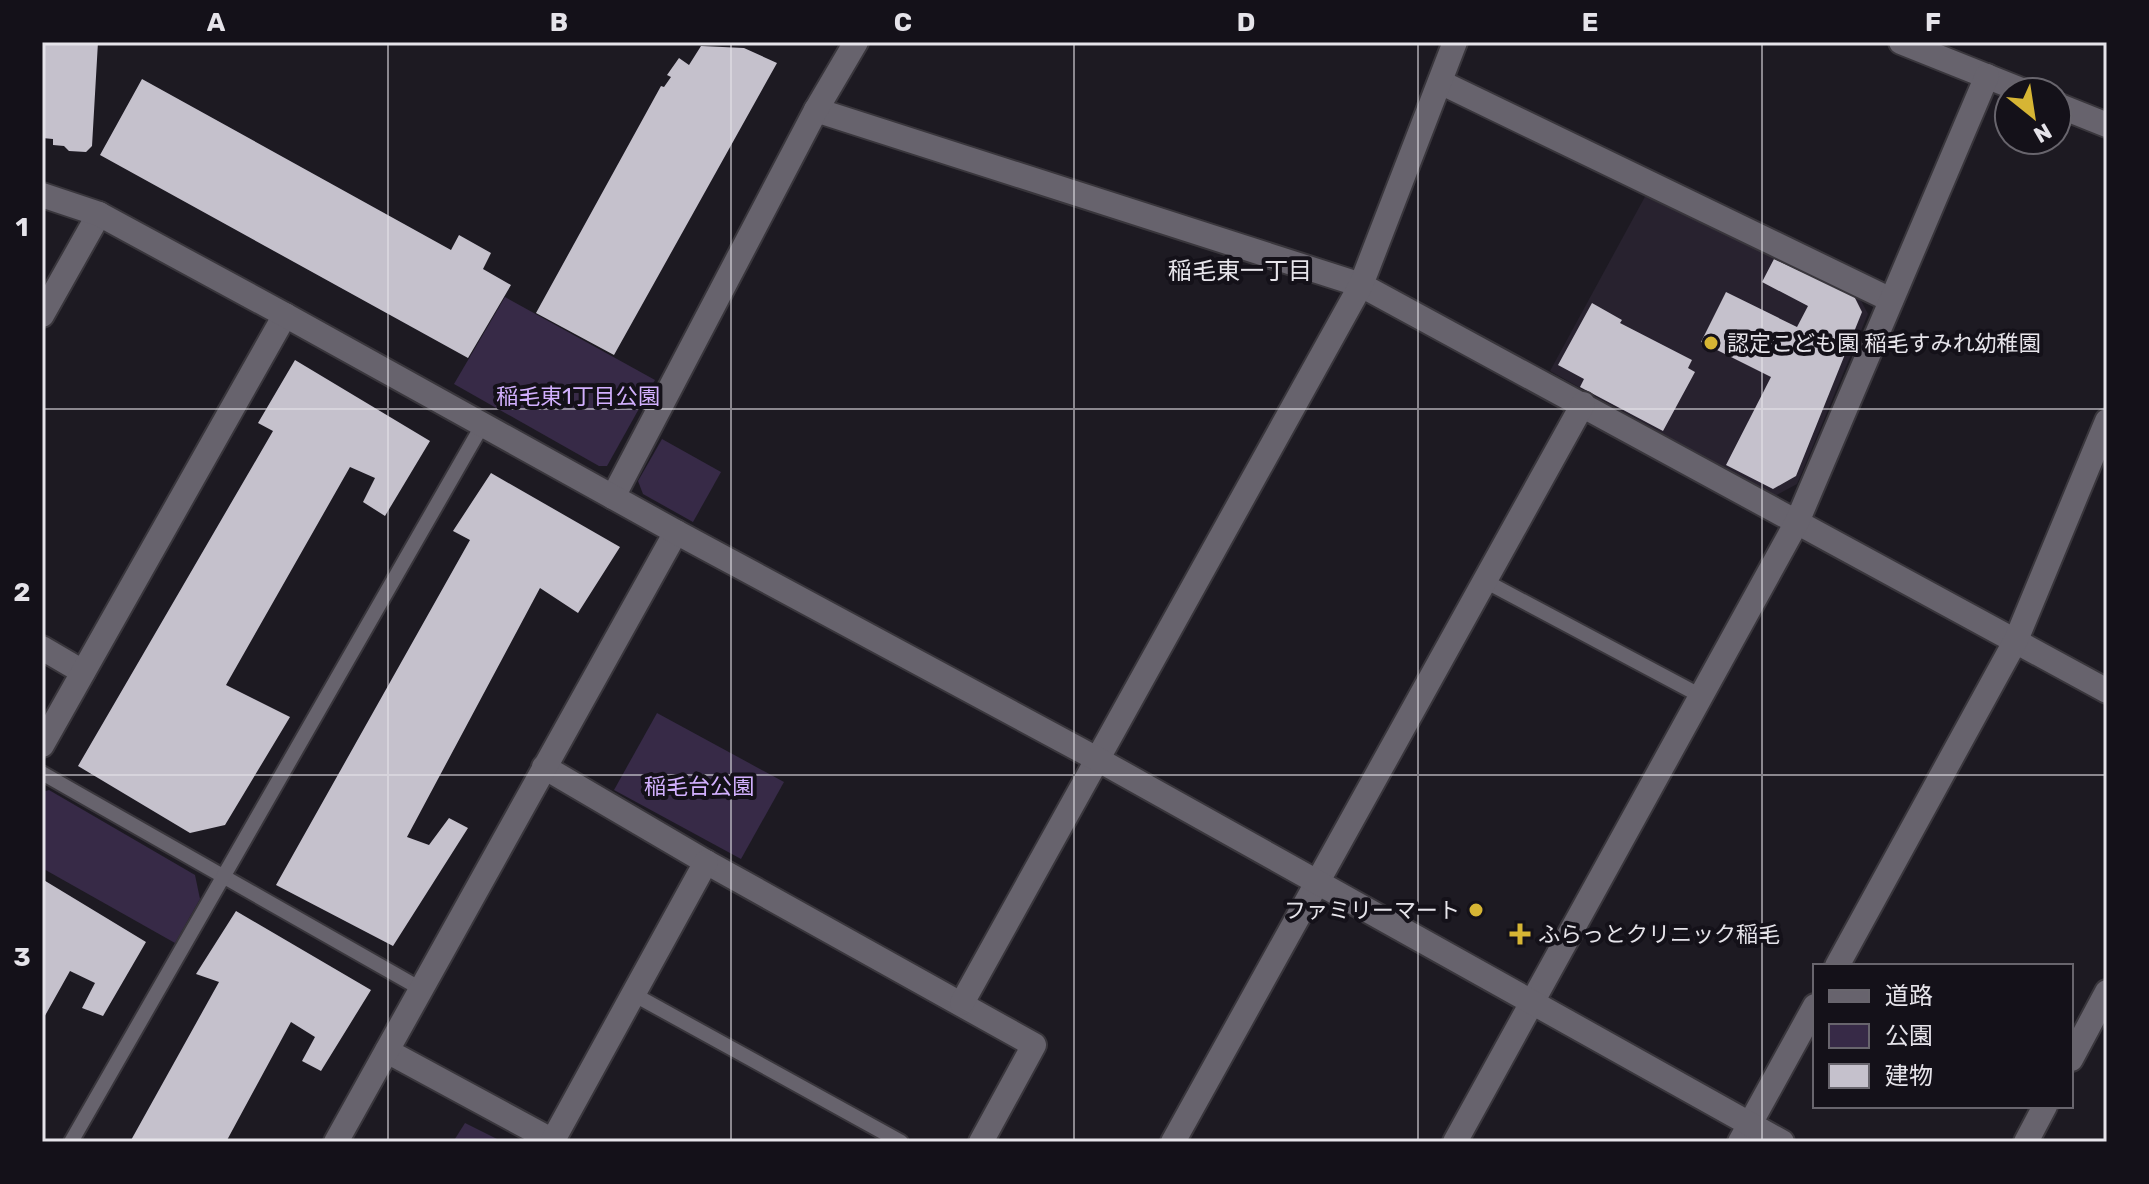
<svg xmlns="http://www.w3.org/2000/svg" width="2149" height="1184" font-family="Rubik,'Noto Sans JP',sans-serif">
<rect width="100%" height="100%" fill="#1d1a22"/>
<path fill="#28222f" d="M1647,193L1856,291L1868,314L1797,484L1775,496L1550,371Z"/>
<g fill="#372a47">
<path d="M505,297L655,380L607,466H599L454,384Z"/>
<path d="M662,439L721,472L693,522L643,494L638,481Z"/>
<path d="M657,713L784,782L741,859L614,790Z"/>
<path d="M49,790L195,875L200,899L175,943L42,868V792Z"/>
<path d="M465,1123L503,1142H453Z"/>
</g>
<g fill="#c5c1cc">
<path d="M42,42H98L92,146L86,152L69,151L64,146L53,145V139L42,138Z"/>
<path d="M701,46L744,48L777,63L614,355L536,313L661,86L664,87L671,77L667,75L679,58L689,65Z"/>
<path d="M142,79L451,250L459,235L491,253L483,269L511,285L468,358L100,155Z"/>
<path d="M1774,259L1854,296L1862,312L1796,476L1773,489L1726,465L1771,377L1701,342L1726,292L1797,327L1808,306L1762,282Z"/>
<path d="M1592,303L1622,320L1620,323L1692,360L1688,368L1695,372L1663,431L1580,387L1584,379L1558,365Z"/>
<path d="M295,360L430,441L385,516L363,502L375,478L350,467L226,685L290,717L225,825L190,833L78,766L273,431L258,423Z"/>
<path d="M491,473L620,547L578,613L540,588L407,837L429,845L449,818L468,828L393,946L276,885L470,540L453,531Z"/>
<path d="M42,879L146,942L103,1016L82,1008L95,983L70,971L42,1021Z"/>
<path d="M236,911L371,990L321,1071L302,1061L315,1037L291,1022L226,1142H130L219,982L196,974Z"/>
</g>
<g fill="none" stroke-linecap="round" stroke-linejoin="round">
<defs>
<g id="service">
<path d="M1485,581L1701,696"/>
<path d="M42,773L421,989"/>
<path d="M633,994L901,1142"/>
<path d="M71,1142L483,424"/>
</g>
<g id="minor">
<path d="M1901,42L2026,92"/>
<path d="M1440,82L1891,300"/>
<path d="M2057,105L2107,125"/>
<path d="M816,110L1361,285L2107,691"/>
<path d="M42,315L99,214"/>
<path d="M613,497L816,110L856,42"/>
<path d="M42,648L83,672"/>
<path d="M42,745L285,315"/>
<path d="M544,767L706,862L1034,1045L981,1142"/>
<path d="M1837,966L2016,640L2107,421"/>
<path d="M962,1003L1361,285L1455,42"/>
<path d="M387,1051L555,1142"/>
<path d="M336,1142L676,532"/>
<path d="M552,1142L706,862"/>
<path d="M1173,1142L1583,404"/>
<path d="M1455,1142L1797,522L1987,76"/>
<path d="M1740,1142L1815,1006"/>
</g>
<g id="tertiary">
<path d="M42,195L99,214L285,315L676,532L1097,759L1782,1142"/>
<path d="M2071,1059L2107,992"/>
<path d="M2026,1142L2045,1106"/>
</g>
</defs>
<use href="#service" stroke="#39363c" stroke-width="18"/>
<use href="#minor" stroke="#39363c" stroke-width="28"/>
<use href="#tertiary" stroke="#39363c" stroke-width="28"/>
<use href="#service" stroke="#67636d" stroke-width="14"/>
<use href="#minor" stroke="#67636d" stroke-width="24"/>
<use href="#tertiary" stroke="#67636d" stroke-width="24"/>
</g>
<path fill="none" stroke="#e6e4ea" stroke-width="2" stroke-opacity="0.55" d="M388,42V1142M731,42V1142M1074,42V1142M1418,42V1142M1762,42V1142M42,409H2107M42,775H2107"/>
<g fill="#d6b534" stroke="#141119" stroke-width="3">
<circle cx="1711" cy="343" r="8"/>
<circle cx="1476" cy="910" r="8"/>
<path d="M1516 922h8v8h8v8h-8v8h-8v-8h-8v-8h8z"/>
</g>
<g text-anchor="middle" stroke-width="8" stroke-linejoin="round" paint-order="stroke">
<g font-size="22" fill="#e6e4ea" stroke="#141119" text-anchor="start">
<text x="1727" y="351">認定こども園 稲毛すみれ幼稚園</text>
<text x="1460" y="918" text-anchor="end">ファミリーマート</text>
<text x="1538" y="942">ふらっとクリニック稲毛</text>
</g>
<g font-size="22" fill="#d2b0fe" stroke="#141119">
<text x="578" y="404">稲毛東1丁目公園</text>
<text x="699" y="794">稲毛台公園</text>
</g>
<g font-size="24" fill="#e6e4ea" stroke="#141119">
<text x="1240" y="279">稲毛東一丁目</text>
</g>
</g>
<rect width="2149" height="1184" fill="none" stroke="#141119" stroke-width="88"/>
<rect x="1813" y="964" width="260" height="144" fill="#141119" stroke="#68656d" stroke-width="2"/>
<rect x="1829" y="990" width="40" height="12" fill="#67636d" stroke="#68656d" stroke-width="2"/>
<text x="1885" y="1004" font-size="24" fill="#e6e4ea">道路</text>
<rect x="1829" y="1024" width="40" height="24" fill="#372a47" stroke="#68656d" stroke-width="2"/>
<text x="1885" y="1044" font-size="24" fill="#e6e4ea">公園</text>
<rect x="1829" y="1064" width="40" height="24" fill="#c5c1cc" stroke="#68656d" stroke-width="2"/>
<text x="1885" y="1084" font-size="24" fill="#e6e4ea">建物</text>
<g transform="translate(2033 116) rotate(150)"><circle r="38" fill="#141119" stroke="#68656d" stroke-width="2"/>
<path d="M0-6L14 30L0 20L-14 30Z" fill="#d6b534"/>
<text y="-12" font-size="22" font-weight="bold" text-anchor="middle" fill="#e6e4ea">N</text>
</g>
<rect x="44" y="44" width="2061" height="1096" fill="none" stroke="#e6e4ea" stroke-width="3"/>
<g font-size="26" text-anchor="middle" font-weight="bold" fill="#e6e4ea">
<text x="216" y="31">A</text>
<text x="559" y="31">B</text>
<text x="903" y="31">C</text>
<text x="1246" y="31">D</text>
<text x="1590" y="31">E</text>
<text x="1933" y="31">F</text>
<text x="22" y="236">1</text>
<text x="22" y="601">2</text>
<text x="22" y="966">3</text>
</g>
</svg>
